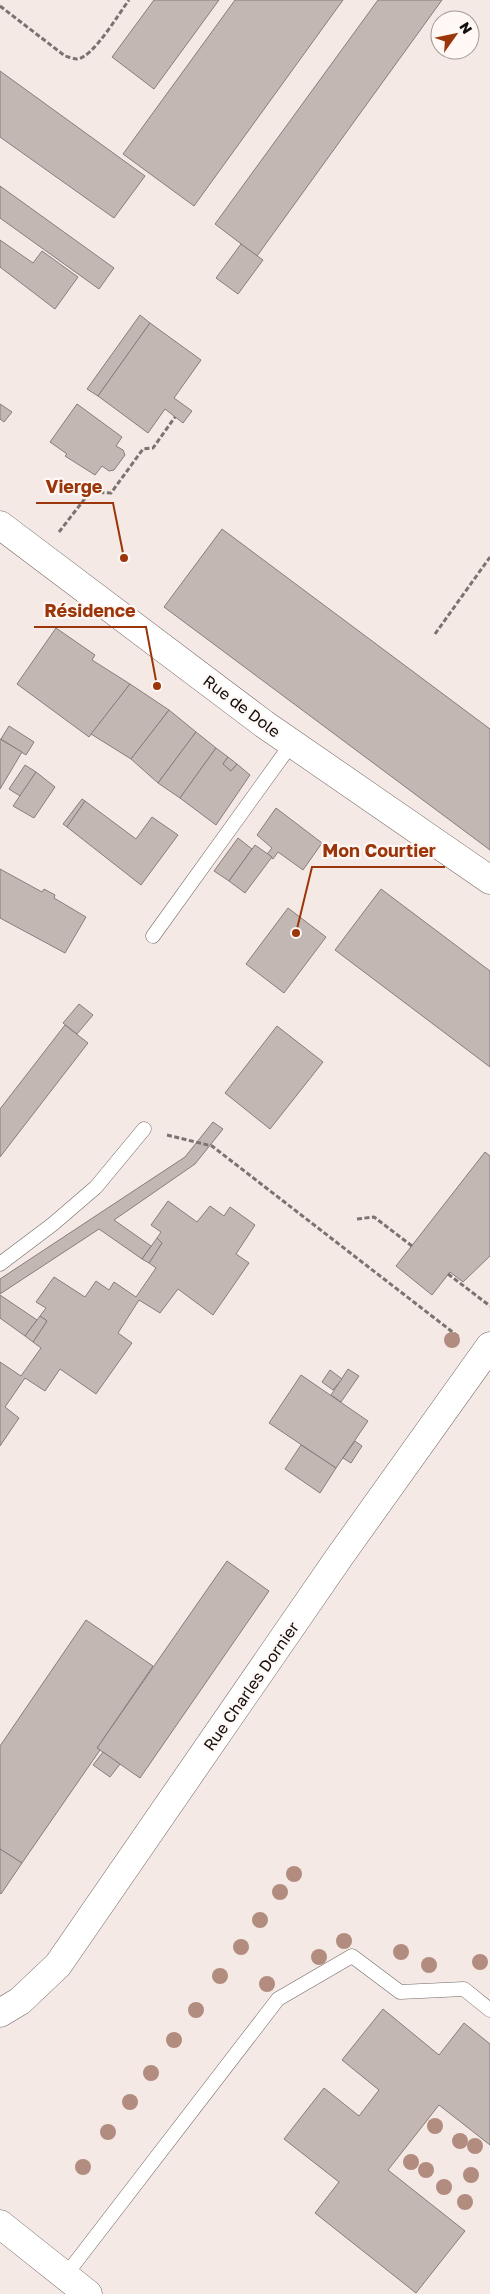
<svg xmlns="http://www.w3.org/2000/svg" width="490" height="2294" font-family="'Golos Text',sans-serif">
<rect width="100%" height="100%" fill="#f5e9e5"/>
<g fill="#c2b7b3" stroke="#887d7a">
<path d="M154,0H219L154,89L112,57Z"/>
<path d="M235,0H343L194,206L123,154Z"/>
<path d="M378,0H442L257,256L215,224Z"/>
<path d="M0,71L145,176L114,218L0,137Z"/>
<path d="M0,186L114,268L99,289L0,218Z"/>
<path d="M0,240L33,263L42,251L78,277L55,309L0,267Z"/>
<path d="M241,244L263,260L238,294L216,278Z"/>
<path d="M140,315L150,323L98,396L87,389Z"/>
<path d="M150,323L201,360L174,398L192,411L183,423L165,409L148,433L98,396Z"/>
<path d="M0,404L12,412L4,422L0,419Z"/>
<path d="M77,404L122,437L116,446L123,450L125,455L114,470L109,471L102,466L95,475L65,456L67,454L50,442Z"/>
<path d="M222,529L490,729V850L164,607Z"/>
<path d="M56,628L95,655L92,660L130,684L89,737L17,684Z"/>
<path d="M130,684L169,710L131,759L91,734Z"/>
<path d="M169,710L196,732L158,783L131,759Z"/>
<path d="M9,726L34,742L26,755L1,739Z"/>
<path d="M196,732L216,748L180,798L158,783Z"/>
<path d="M0,739L22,752L0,789Z"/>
<path d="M216,748L228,757L223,764L231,771L237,764L250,775L216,825L180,798Z"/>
<path d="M228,757L237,764L231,771L223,764Z"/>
<path d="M25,765L36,772L20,796L9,789Z"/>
<path d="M36,772L55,787L34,818L13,806Z"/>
<path d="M82,799L85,801L67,827L63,824Z"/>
<path d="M85,801L136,839L152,817L178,835L141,885L67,827Z"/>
<path d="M276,808L322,843L303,870L278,852L273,859L267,854L272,848L257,835Z"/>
<path d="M238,838L252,849L229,881L214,871Z"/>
<path d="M255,845L272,857L245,893L229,881Z"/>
<path d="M0,869L42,892L44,889L55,895L54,898L86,917L65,953L0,918Z"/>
<path d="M381,889L490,971V1067L335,950Z"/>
<path d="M288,908L326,937L284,993L246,964Z"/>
<path d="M79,1004L93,1015L77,1034L63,1023Z"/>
<path d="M65,1025L88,1043L0,1157V1109Z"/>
<path d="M277,1026L323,1062L270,1129L225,1093Z"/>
<path d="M213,1122L223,1129L195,1164L114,1220L151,1246L142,1259L99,1229L0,1294V1279L185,1157Z"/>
<path d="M485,1152L490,1156V1256L463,1282L450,1272L432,1295L396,1266Z"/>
<path d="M168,1201L197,1222L210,1206L224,1216L230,1207L255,1225L236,1254L249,1263L213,1315L178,1289L160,1313L139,1300L118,1333L132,1343L96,1394L60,1369L45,1391L25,1378L5,1407L19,1418L0,1446V1362L21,1376L41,1348L33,1342L47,1321L40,1316L46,1308L36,1302L54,1277L85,1297L96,1281L109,1290L114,1282L136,1297L156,1268L149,1263L162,1243L157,1238L161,1232L151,1225Z"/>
<path d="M157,1238L162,1243L149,1263L142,1259Z"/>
<path d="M0,1295L37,1320L25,1336L0,1318Z"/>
<path d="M40,1316L47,1321L33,1342L25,1336Z"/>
<path d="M348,1369L359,1376L341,1402L331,1395Z"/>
<path d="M330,1370L342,1379L333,1390L322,1382Z"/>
<path d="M301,1375L368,1421L336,1468L269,1423Z"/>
<path d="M355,1441L362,1446L351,1463L343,1458Z"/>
<path d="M301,1445L336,1468L320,1493L285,1469Z"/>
<path d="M227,1561L269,1591L140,1778L97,1748Z"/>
<path d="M86,1620L153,1666L97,1748L100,1750L22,1863L0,1849V1746Z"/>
<path d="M103,1752L120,1764L110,1777L93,1765Z"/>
<path d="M0,1849L22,1863L1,1894L0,1893Z"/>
<path d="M383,2009L439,2055L464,2023L490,2044V2145L439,2105L388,2170L465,2231L416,2293L315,2213L339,2182L284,2139L324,2088L359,2116L379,2090L342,2060Z"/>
</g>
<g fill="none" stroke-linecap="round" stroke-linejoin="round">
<defs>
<g id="service">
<path d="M153,936L292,743"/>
<path d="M0,1264L53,1224L96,1187L144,1129"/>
<path d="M65,2276L278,1999L352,1956L400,1992L464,1989L490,2010"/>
</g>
<g id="minor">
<path d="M0,2013L20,2001L58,1965L340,1556L490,1346"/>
<path d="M0,2224L88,2294"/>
</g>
<path id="secondary" d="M0,525L264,724L490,880"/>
</defs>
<use href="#service" stroke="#726865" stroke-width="15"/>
<use href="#minor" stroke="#726865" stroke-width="29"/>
<use href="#secondary" stroke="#726865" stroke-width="29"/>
<g stroke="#7a7370" stroke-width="3" stroke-dasharray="5 2.5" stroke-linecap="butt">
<path d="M0,6L65,56C69,57 74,59 77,59C93,58 119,13 129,0"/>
<path d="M59,532L90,492L111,493L143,449L153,448L175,417"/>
<path d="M435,634L490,557"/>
<path d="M167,1135L212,1146L459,1337"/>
<path d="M357,1219L374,1217L412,1246"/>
<path d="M448,1274L490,1306"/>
</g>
<use href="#service" stroke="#fff" stroke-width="14"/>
<use href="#minor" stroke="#fff" stroke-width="28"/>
<use href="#secondary" stroke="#fff" stroke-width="28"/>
</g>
<g fill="#b28c7e">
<circle cx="452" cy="1340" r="8"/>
<circle cx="294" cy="1874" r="8"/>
<circle cx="280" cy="1892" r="8"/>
<circle cx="260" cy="1920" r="8"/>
<circle cx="344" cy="1941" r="8"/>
<circle cx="241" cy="1947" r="8"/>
<circle cx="401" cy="1952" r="8"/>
<circle cx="319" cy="1957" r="8"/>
<circle cx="480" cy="1962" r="8"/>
<circle cx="429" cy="1965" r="8"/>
<circle cx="220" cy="1976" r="8"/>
<circle cx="267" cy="1984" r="8"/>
<circle cx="196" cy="2010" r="8"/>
<circle cx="174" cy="2040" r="8"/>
<circle cx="151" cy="2073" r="8"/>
<circle cx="130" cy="2102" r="8"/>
<circle cx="435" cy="2126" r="8"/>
<circle cx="108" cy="2132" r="8"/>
<circle cx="460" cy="2141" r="8"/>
<circle cx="475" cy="2146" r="8"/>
<circle cx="411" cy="2162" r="8"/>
<circle cx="83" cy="2167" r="8"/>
<circle cx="426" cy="2170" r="8"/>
<circle cx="471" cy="2175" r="8"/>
<circle cx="444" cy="2187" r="8"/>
<circle cx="465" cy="2202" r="8"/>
</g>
<g text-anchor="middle" stroke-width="4.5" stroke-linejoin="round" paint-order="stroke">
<g font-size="16" fill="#130f0e" stroke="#fff8f5">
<text transform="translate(242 706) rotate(37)" y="6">Rue de Dole</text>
<text transform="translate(251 1686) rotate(-55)" y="6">Rue Charles Dornier</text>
</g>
</g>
<path fill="none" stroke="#9b350a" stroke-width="2" d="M124 558L113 503H36M157 686L146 627H34M296 933L312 867H445"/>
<g fill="#9b350a" stroke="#fff8f5" stroke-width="2">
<circle cx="124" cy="558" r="5"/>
<circle cx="157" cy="686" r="5"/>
<circle cx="296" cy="933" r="5"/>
</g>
<g font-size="18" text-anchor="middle" font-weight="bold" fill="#9b350a" stroke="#fff8f5" stroke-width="4.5" stroke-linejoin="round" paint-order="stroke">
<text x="74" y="493">Vierge</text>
<text x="90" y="617">Résidence</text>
<text x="379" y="857">Mon Courtier</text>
</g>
<g transform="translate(455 35) rotate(57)"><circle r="24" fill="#fff8f5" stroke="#a19b99"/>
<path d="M0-4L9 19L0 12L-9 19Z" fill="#9b350a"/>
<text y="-8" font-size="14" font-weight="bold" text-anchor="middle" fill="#130f0e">N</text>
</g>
</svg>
